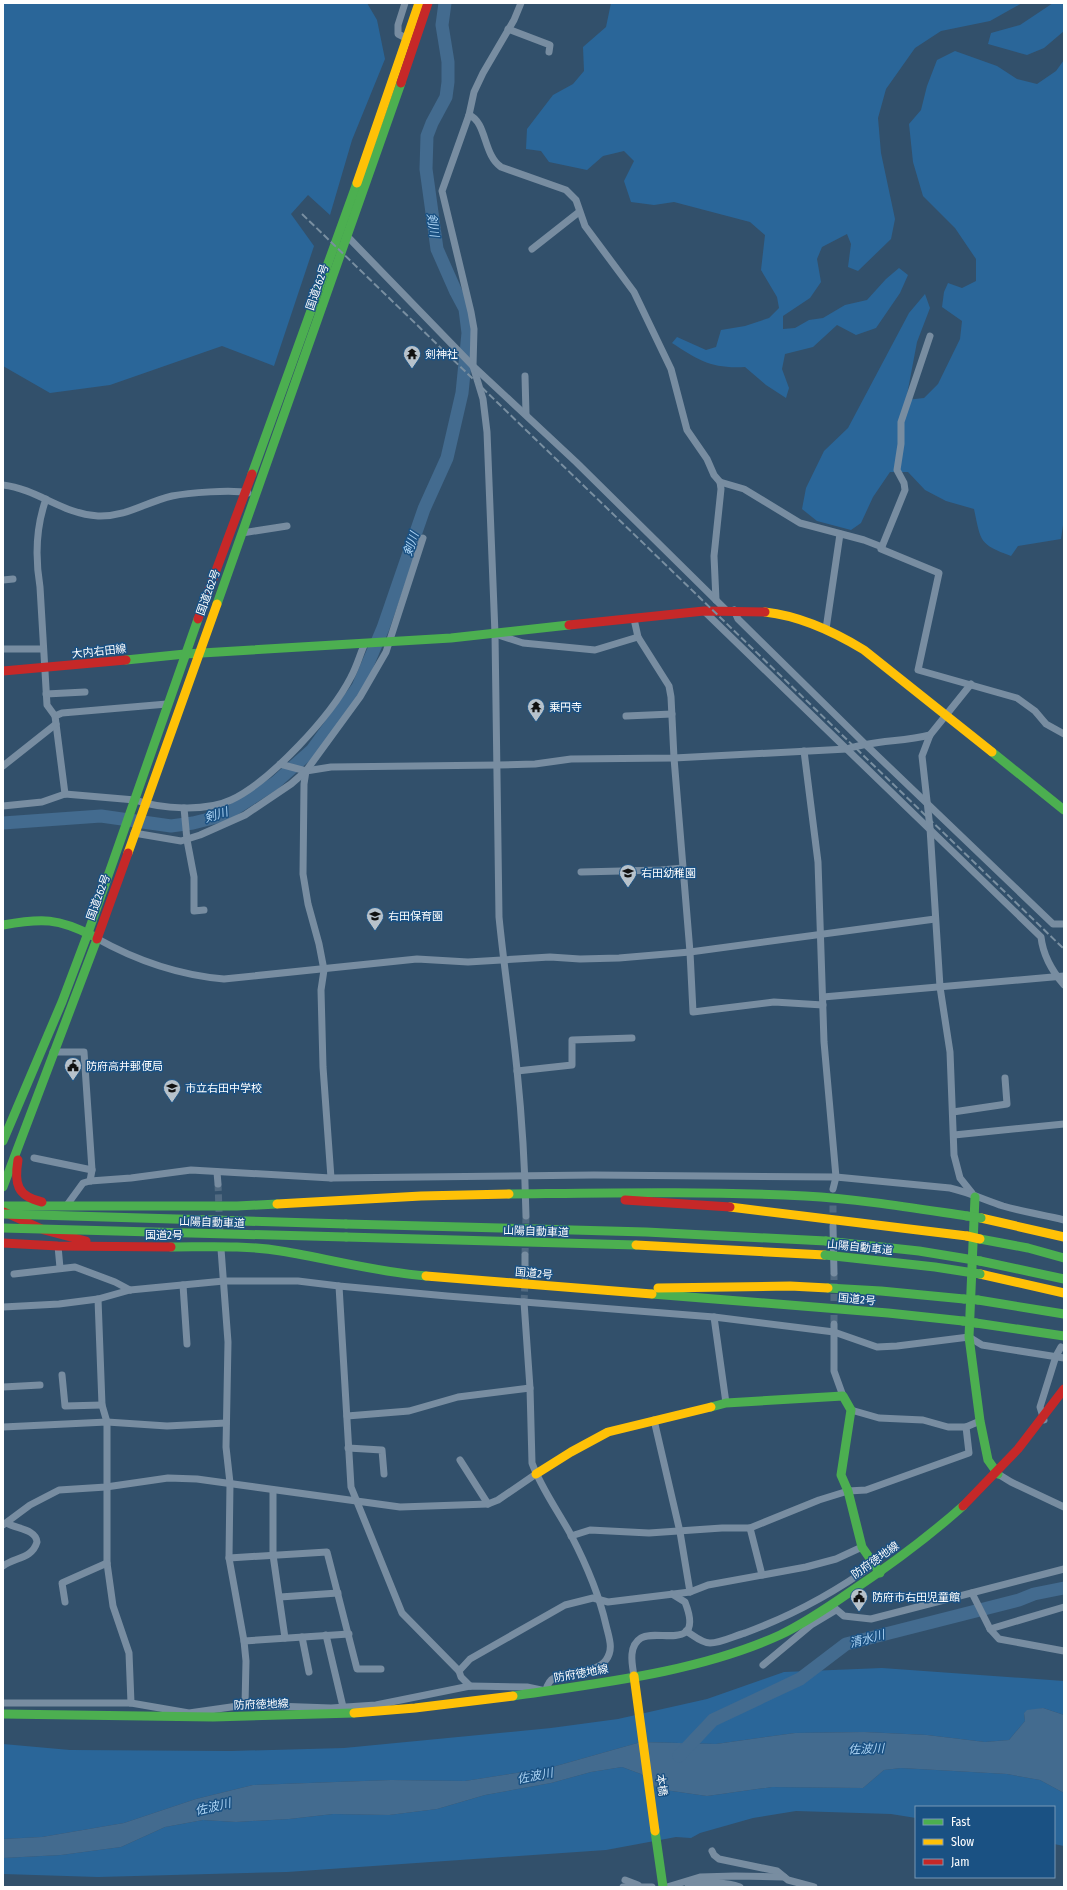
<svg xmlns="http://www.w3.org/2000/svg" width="1067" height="1890" font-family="'Fira Sans Condensed','Noto Sans JP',sans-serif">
<rect width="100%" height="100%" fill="#32506b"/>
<g fill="#2a6699">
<path d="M3,3H367L377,20L385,59L352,140L330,215L308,195L291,214L314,246L274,366L222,346L110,385L50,393L3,366Z"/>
<path d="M611,3H1022L990,21L941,31L915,48L886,89L878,118L881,153L895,219L891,239L858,271L848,267L851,244L847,234L822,247L817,259L821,282L810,298L783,316V329L795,328L809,320L823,318L845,305L867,300L886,279L899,268L908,275L900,293L876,328L856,335L837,325L813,347L785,354L782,369L789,388L786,398L766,385L745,367C712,369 698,360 672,343L677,337L706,350L716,347L721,330L745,326L769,318L779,308L777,297L761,270L765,235L750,222L674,202L654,205L631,202L624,181L634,161L624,151L603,156L587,170L549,162L541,151L526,149L527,129L553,95L573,84L584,71L583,47L606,27Z"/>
<path d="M1053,3H1064V31L1044,48L1027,55L988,44L991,33L1020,25Z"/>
<path d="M955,51L997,66L1017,79L1037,84L1056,71L1064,60V518L1061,539L1018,546L1011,556C979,544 981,542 974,509L946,501L925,490L908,472H890L873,497L861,523L851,530L817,521L802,509L806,488L824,451L848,428L909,313L925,294L930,308L917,342L906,400L924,398L938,384L960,339L962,321L942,307L944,292L948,283L962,288L976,281V259L955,228L923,196L913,162L909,124L921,110L927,86L937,60Z"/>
<path d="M882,1668L1064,1681V1715L1043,1708L1024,1713L1025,1721L1009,1740L985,1742L927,1735L864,1732L795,1733L716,1744L641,1742L549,1768L465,1781L391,1780L253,1785L196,1799L124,1823L42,1837L3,1839V1744L70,1750L231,1751L344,1748L551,1728L618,1719L707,1699L784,1672Z"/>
<path d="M622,1767L641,1774L658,1789L707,1796L772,1787L863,1788L884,1770L901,1768L1007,1774L1040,1780L1064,1793V1846L1054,1844V1807H916V1818L891,1814L796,1811L753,1818L700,1833L691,1838L676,1837L606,1850L287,1872L98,1877L3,1874V1858L61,1855L121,1847L165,1827L203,1820L236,1822L289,1819L333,1814L389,1815L437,1809L485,1795L551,1783L591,1772Z"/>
</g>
<path fill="#436b8f" d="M1043,1708L1064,1715V1793L1040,1780L1007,1774L901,1768L884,1770L863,1788L772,1787L707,1796L658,1789L641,1774L622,1767L591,1772L551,1783L485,1795L437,1809L389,1815L333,1814L289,1819L236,1822L203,1820L165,1827L121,1847L61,1855L3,1858V1839L42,1837L124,1823L196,1799L253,1785L391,1780L465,1781L549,1768L641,1742L716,1744L795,1733L864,1732L927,1735L985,1742L1009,1740L1025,1721L1024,1713L1027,1710Z"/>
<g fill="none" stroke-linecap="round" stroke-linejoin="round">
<g stroke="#436b8f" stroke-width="13">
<path d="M3,823L101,816L171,826L193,823L225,815L275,783L312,750L358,687L383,628L424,509L447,458L462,393L468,333L465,309L456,292L437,249L426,169L427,136L432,123L446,97L448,82V62L442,25L445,3"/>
<path d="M679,1756L713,1720L800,1679L846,1644L1019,1600L1034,1594L1064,1588"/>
</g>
<g stroke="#516a81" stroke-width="7" stroke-dasharray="7 3.5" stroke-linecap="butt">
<path d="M218,1184L220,1237"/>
<path d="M833,1195V1221"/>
<path d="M525,1255L526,1216"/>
<path d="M834,1273V1324"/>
<path d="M524,1302L525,1282"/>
</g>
<g stroke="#788da1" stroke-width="7">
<path d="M405,3L398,25V34L406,38"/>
<path d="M521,3L514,20L483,73L474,92L469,115L442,191L471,312L474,329L473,366L483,399L487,432L495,634L499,917C504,968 512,1019 517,1070C522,1119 525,1167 526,1216"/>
<path d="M508,29L550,45L549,52"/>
<path d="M469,115C487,122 483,155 501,167L566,190L576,200L585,226L634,292L671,369L687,430L707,459L714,475L720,482L744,489L800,523L864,540L882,547"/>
<path d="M347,236L473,366L576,462L726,610"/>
<path d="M532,249L579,212"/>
<path d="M930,336L901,422V444L897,470L904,483L905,490L881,549L939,573L918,670L1017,698L1035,711L1046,724L1064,734"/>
<path d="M525,376L526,414"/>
<path d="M3,485C38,489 62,514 98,516C127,517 146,502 172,496C187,493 233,489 248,493"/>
<path d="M46,499C36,527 35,557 40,587L47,705L55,716L65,794"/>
<path d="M242,533L287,526"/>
<path d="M3,580L13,579"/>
<path d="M716,600L714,556L721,489L720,482"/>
<path d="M734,610L738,619L865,744L1053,924H1064"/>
<path d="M704,611L1041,937C1043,955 1052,971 1064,985"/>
<path d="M634,619L638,637L669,686L671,697L674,758L690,952L693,1012L774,1002L823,1005"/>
<path d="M826,629L840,534"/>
<path d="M495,634L523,643L595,650L638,637"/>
<path d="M3,649H42"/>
<path d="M971,684L930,735L922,756L930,828L940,987L950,1052L954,1155L960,1178L972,1193"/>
<path d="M46,694L85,692"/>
<path d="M55,716L62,713L167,704"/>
<path d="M626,716L672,714"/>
<path d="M804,751L818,862L824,1042L836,1177L833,1189"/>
<path d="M280,764L306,771L331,767L498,765L535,764L571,759L674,758L847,749C874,740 903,742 930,735"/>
<path d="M3,766L56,724"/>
<path d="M306,771L304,784L303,874L308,904L319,944L324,970L321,990L323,1067L331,1178"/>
<path d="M3,806L42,802L65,794L135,800C161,809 206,812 231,800C271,781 331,716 351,677C357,666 360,654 365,643"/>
<path d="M184,808L187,840L194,877V911L204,910"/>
<path d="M134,833L181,841L200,835L245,815L291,784L306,771L360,697L386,652L423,538"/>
<path d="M581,872L661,870L683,868"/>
<path d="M96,938C137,961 177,975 224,979L417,959L468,962L550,957L580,959L619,958L690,952L935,919"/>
<path d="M823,997L1064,976"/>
<path d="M53,1052H84L92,1170L90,1181"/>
<path d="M517,1071L572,1065V1040L632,1038"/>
<path d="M953,1112L1007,1104L1005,1078"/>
<path d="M954,1135L1064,1124"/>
<path d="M34,1158L92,1170"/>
<path d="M217,1172L218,1184"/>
<path d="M67,1205L83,1183L90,1181L131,1178L191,1170L331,1178L594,1175L836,1177L950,1188C968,1192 985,1200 1003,1206C1023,1212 1044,1215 1064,1220"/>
<path d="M833,1226L834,1273"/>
<path d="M58,1246L60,1268"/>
<path d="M221,1249L228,1342L226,1447L230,1483L229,1558L244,1641L246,1661L245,1705"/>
<path d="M14,1274L75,1267L115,1282L130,1290"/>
<path d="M525,1277V1255"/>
<path d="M183,1285L187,1344"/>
<path d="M339,1286L351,1487L402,1613L459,1671L461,1677L470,1686"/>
<path d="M98,1299L102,1405L107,1422V1563L113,1606L129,1653L131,1703"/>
<path d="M3,1307L59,1304L98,1299L130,1290L224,1281H298L339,1286L447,1296L714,1317L834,1332L877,1347L897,1346L969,1337L982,1345L1064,1358"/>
<path d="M714,1317L726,1403"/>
<path d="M834,1324V1371L843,1396"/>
<path d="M62,1375L65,1406L102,1405"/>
<path d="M3,1387L40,1385"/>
<path d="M851,1410L879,1418L923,1420L948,1427H966"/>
<path d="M347,1416L409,1411L458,1397L530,1388"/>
<path d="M654,1420L680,1532L690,1592"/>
<path d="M1044,1420L1040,1407L1056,1356L1061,1347"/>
<path d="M3,1427L107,1422L167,1426L226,1423"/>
<path d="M348,1448L382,1450L384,1474"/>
<path d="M460,1460L488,1504"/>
<path d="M998,1474L1011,1482L1064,1507"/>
<path d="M273,1490V1555L285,1638"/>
<path d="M3,1525L30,1505L59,1490L106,1487L168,1478L197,1479L400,1507L488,1504L498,1500L536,1474"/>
<path d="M750,1528L762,1575"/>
<path d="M571,1536L590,1530L649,1533L722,1528H750L819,1500L848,1491L866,1490L969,1453L966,1427L980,1421"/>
<path d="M229,1558L327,1552L357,1669H381"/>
<path d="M3,1566C15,1557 32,1559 37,1542C36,1529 16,1529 7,1523"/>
<path d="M972,1593L990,1629L999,1639L1064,1651"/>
<path d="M280,1597L338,1593"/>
<path d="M65,1602L62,1583L107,1563"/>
<path d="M831,1605L844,1616L871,1619L1064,1569"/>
<path d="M990,1629L1064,1607"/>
<path d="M686,1631C693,1635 701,1643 710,1643C721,1643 734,1636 745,1633C791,1616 834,1593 874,1564"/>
<path d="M326,1635L344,1711"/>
<path d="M302,1637L309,1672"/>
<path d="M244,1641L349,1634"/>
<path d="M763,1665L811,1625L836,1610"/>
<path d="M459,1671L470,1659L565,1605L593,1598L608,1602L690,1592L708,1585L806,1567L836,1559L862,1547"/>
<path d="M634,1676C632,1664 628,1646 641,1638C657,1628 705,1653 685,1602L672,1594"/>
<path d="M3,1703H131L189,1713L245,1705L331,1708L376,1705L470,1686L527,1687L546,1691C549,1664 592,1679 606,1660C614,1649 609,1638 606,1625C599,1594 586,1564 571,1535C558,1511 541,1488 532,1463L530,1388L524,1302"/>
<path d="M712,1851L714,1855L719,1859L777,1871L788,1880L814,1887"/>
<path d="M625,1880L638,1885"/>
<path d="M688,1884C706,1883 723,1881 740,1887"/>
<path d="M623,1887H652"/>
<path d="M667,1887L700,1877L735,1876L784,1877"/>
</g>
<g stroke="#4caf50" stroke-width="9">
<path d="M252,474L357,183"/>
<path d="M217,604L401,83"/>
<path d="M126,660L185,654L451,638L569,625"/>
<path d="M992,752L1064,810"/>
<path d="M3,925C42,918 58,918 93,936"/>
<path d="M3,1141L62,1002L88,933L198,619"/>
<path d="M3,1187L97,939"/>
<path d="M509,1194C608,1193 706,1191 805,1196C859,1199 913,1208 967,1216"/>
<path d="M975,1197L969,1337L980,1421L988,1460L998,1474"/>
<path d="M3,1206H237L277,1204"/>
<path d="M346,1224L646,1232L826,1241"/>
<path d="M346,1237L636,1245"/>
<path d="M980,1239L1028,1248L1064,1258"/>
<path d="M171,1247C207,1247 245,1245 281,1251C330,1259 377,1272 426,1276"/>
<path d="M980,1261L1064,1279"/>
<path d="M828,1288L881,1291L964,1299"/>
<path d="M652,1294L888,1313L963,1321"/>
<path d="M978,1300L1064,1314"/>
<path d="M976,1323L1064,1336"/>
<path d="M711,1407L726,1403L843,1396L851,1410L841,1475L848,1491L862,1547L880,1573"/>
<path d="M513,1696C600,1683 699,1672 780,1635C805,1623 827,1608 850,1592C889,1566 927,1538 963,1506"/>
<path d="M3,1714L213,1717L354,1713"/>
<path d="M655,1831L663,1887"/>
</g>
<g stroke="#ffc107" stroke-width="9">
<path d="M357,183L419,3"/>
<path d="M765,612C801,616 833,631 864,650L992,752"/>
<path d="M128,853L217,604"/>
<path d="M277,1204L421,1196L509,1194"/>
<path d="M730,1207L967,1236"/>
<path d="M981,1218L1064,1237"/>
<path d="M636,1245L825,1255"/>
<path d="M980,1274L1064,1293"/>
<path d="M426,1276L652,1294"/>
<path d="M658,1288L790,1286L828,1288"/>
<path d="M536,1474L571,1452L608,1432L711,1407"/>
<path d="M634,1676L655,1831"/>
<path d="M354,1713L415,1708L513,1696"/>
</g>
<g stroke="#c62828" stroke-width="9">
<path d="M401,83L428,3"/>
<path d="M198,619L252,474"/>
<path d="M569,625L704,611L765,612"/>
<path d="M3,671L126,660"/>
<path d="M97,939L128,853"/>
<path d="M18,1160C14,1184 17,1196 42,1202"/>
<path d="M625,1200L730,1207"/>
<path d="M4,1212L44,1230L86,1241"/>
<path d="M3,1243L58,1246L171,1247"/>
<path d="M963,1506L1018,1449L1064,1389"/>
</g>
<path stroke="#798fa1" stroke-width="2" stroke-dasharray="7 3" stroke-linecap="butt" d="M302,214L1064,949"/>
<g stroke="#4caf50" stroke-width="9">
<path d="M3,1214L346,1224"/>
<path d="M967,1216L981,1218"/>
<path d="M3,1228L346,1237"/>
<path d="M826,1241L919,1251L980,1261"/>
<path d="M825,1255L935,1267L980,1274"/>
<path d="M964,1299L978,1300"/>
<path d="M963,1321L976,1323"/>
</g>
<path stroke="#ffc107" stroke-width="9" d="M967,1236L980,1239"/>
</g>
<defs>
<symbol id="temple-pin" viewBox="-11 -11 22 30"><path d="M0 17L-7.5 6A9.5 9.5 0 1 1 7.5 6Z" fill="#b7c2cb" stroke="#1a5183"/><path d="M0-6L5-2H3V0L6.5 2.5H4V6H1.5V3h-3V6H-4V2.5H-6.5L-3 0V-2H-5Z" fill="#111"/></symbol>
<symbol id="school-pin" viewBox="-11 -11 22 30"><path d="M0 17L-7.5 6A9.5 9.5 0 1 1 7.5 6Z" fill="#b7c2cb" stroke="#1a5183"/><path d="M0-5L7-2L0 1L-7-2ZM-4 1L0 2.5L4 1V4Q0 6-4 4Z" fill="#111"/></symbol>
<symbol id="civic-pin" viewBox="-11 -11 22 30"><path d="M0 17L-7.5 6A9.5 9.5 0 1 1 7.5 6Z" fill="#b7c2cb" stroke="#1a5183"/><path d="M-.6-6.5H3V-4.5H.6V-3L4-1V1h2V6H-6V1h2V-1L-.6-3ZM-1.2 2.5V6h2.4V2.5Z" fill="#111"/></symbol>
</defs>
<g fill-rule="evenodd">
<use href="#temple-pin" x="402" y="344" width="20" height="27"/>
<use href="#temple-pin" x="526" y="697" width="20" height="27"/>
<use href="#school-pin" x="618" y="863" width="20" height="27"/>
<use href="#school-pin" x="365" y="906" width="20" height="27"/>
<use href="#civic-pin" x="63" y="1056" width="20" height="27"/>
<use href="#school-pin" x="162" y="1078" width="20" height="27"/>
<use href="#civic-pin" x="849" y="1587" width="20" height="27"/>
</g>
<g text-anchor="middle" stroke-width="3" stroke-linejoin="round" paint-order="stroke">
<g font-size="11" fill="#fff" stroke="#1a5183">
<text transform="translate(317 287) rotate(-71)" y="4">国道262号</text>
<text transform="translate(208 592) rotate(-70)" y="4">国道262号</text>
<text transform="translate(99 651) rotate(-6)" y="4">大内右田線</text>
<text transform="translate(98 897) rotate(-70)" y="4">国道262号</text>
<text transform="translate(212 1222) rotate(2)" y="4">山陽自動車道</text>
<text transform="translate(536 1231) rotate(2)" y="4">山陽自動車道</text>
<text x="164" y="1239">国道2号</text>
<text transform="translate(860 1247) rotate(6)" y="4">山陽自動車道</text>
<text transform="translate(534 1273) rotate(5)" y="4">国道2号</text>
<text transform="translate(857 1299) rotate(5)" y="4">国道2号</text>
<text transform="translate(875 1560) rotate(-35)" y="4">防府徳地線</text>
<text transform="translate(581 1673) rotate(-10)" y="4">防府徳地線</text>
<text transform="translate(261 1704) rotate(-2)" y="4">防府徳地線</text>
<text transform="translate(662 1785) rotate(82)" y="4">本橋</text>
</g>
<g font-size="11" fill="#fff" stroke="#1a5183" text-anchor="start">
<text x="425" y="358">剣神社</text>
<text x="549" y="711">乗円寺</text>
<text x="641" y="877">右田幼稚園</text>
<text x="388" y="920">右田保育園</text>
<text x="86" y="1070">防府高井郵便局</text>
<text x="185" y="1092">市立右田中学校</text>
<text x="872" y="1601">防府市右田児童館</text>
</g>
<g font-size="12" font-style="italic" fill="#aad2f3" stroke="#1a5183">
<text transform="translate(433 225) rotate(82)" y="4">剣川</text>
<text transform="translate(411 544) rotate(-71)" y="4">剣川</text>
<text transform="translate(216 815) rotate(-17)" y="4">剣川</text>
<text transform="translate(867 1639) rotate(-15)" y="4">清水川</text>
<text transform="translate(866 1749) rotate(-2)" y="4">佐波川</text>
<text transform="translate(535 1776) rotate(-11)" y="4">佐波川</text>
<text transform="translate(213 1807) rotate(-13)" y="4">佐波川</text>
</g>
</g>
<rect width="1067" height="1890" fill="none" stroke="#ffffff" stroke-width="8"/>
<rect x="915" y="1806" width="140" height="72" fill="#1a5183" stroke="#7697b5"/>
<rect x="923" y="1819" width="20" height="6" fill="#4caf50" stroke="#7697b5"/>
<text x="951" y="1826" font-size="12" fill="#ffffff">Fast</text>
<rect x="923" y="1839" width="20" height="6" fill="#ffc107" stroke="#7697b5"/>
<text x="951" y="1846" font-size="12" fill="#ffffff">Slow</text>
<rect x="923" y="1859" width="20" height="6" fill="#c62828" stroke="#7697b5"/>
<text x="951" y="1866" font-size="12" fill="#ffffff">Jam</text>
</svg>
